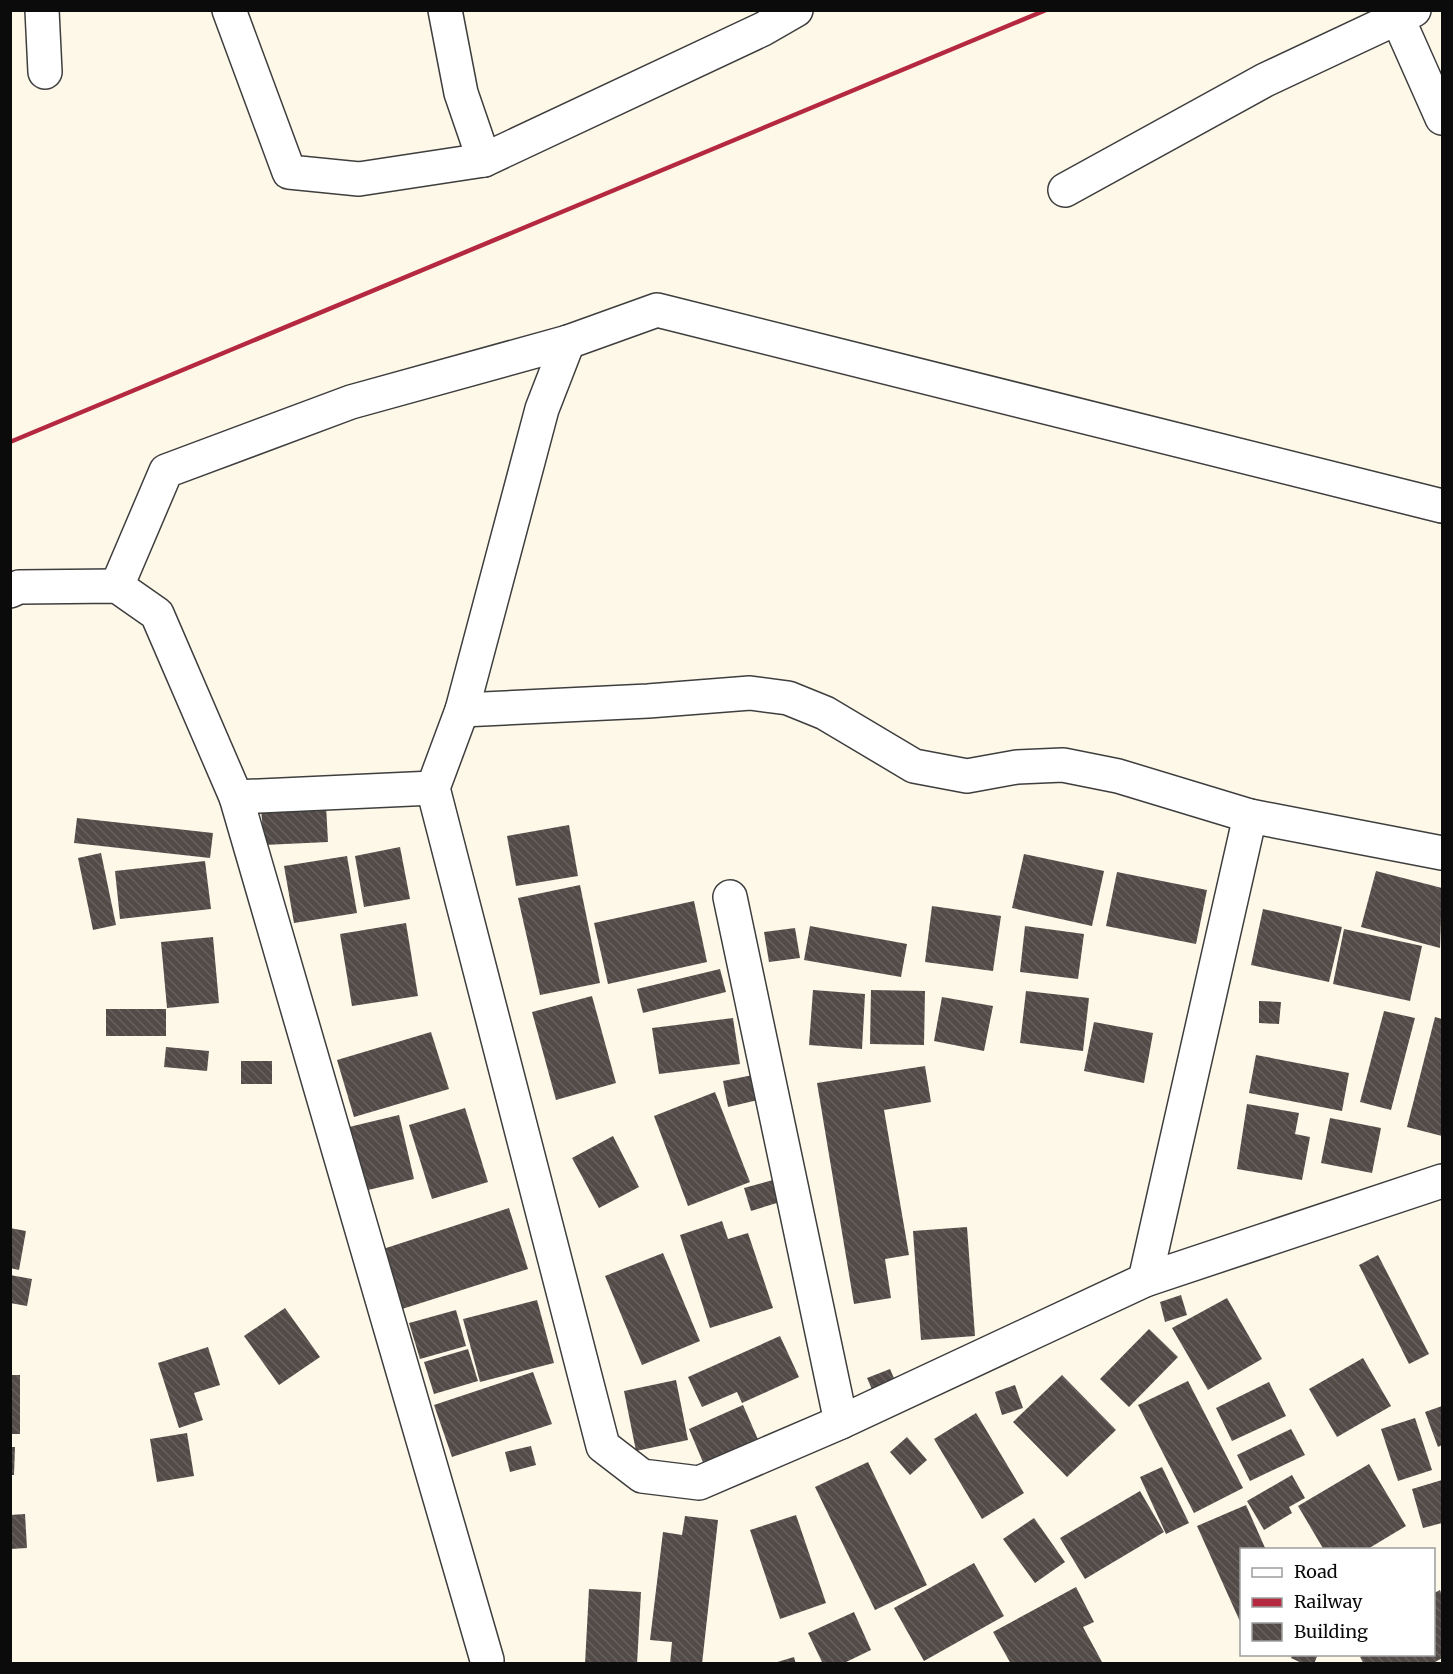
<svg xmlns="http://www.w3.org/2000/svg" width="1453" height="1674" font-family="Merriweather,serif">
<defs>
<pattern id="building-back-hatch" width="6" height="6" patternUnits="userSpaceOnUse" patternTransform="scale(1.5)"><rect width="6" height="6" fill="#534b48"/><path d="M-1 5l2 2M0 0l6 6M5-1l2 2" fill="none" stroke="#67605e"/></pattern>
</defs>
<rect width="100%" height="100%" fill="#fef8e9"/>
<g fill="url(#building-back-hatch)">
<path d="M326,805L328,842L264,845L261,808Z"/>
<path d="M77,818L213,833L210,858L74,843Z"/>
<path d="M569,825L578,876L516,886L507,836Z"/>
<path d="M400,847L410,899L364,907L355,856Z"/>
<path d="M101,853L116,925L93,930L78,858Z"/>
<path d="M1024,854L1104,871L1092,926L1012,908Z"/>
<path d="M347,856L357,913L294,923L284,866Z"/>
<path d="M205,861L211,909L120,919L115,871Z"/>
<path d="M1376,871L1442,888L1440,948L1361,927Z"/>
<path d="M1117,872L1207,890L1196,944L1106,926Z"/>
<path d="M580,885L600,983L540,995L518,898Z"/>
<path d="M694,901L707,962L608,984L594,923Z"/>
<path d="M932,906L1001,916L993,971L925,962Z"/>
<path d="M1263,909L1342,927L1329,982L1251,965Z"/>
<path d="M406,923L418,996L352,1006L340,934Z"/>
<path d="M810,926L907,944L901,977L804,960Z"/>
<path d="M1025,926L1084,934L1078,979L1020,972Z"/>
<path d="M795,928L800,958L769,962L764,932Z"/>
<path d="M1344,929L1422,946L1410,1001L1333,984Z"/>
<path d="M213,937L219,1003L167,1008L161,942Z"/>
<path d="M720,969L726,992L643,1013L637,989Z"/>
<path d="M813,990L865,994L862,1049L809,1045Z"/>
<path d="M871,990L925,991L924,1045L870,1044Z"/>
<path d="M1026,991L1089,998L1083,1051L1020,1043Z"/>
<path d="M592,996L616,1083L556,1100L532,1012Z"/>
<path d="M942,997L993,1006L984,1051L934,1041Z"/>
<path d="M1259,1001L1281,1002L1279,1024L1259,1023Z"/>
<rect x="106" y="1009" width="60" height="27"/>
<path d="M1384,1011L1415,1018L1391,1110L1360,1102Z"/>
<path d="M1435,1017L1442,1019V1136L1407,1127Z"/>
<path d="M733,1018L740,1064L659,1074L652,1028Z"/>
<path d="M1094,1022L1153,1033L1144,1083L1084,1071Z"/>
<path d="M431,1032L449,1089L354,1117L337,1060Z"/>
<path d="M166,1047L209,1051L207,1071L164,1067Z"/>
<path d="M1256,1055L1349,1073L1342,1111L1249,1093Z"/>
<rect x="241" y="1061" width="31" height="23"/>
<path d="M925,1066L931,1102L884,1110L909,1255L885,1259L891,1298L854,1304L817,1083Z"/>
<path d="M753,1075L758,1100L728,1107L723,1081Z"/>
<path d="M715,1092L750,1182L688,1206L654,1116Z"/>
<path d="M1247,1104L1299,1113L1295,1134L1310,1137L1302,1180L1237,1169Z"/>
<path d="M465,1108L488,1182L432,1199L409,1125Z"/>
<path d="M399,1115L414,1179L364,1191L349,1127Z"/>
<path d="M1330,1118L1381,1128L1372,1173L1321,1163Z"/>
<path d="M613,1136L639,1187L599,1208L572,1158Z"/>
<path d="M773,1180L780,1202L751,1211L744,1188Z"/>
<path d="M509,1208L528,1269L402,1309L383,1249Z"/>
<path d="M722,1221L728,1239L748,1233L773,1308L710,1328L680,1235Z"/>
<path d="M967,1227L975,1336L921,1340L913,1231Z"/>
<path d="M10,1228L26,1231L19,1270L10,1268Z"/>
<path d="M663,1253L700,1341L642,1365L605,1276Z"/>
<path d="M1378,1255L1429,1354L1409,1364L1359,1265Z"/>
<path d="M10,1275L32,1279L27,1306L10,1303Z"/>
<path d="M1181,1295L1187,1315L1165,1322L1160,1302Z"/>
<path d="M1227,1298L1262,1359L1208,1390L1172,1328Z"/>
<path d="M537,1300L554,1363L480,1382L463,1319Z"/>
<path d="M285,1308L320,1357L279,1385L244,1336Z"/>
<path d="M456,1310L466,1346L420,1359L409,1323Z"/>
<path d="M1149,1329L1178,1357L1129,1407L1100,1379Z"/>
<path d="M780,1336L799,1377L742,1403L737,1392L702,1407L688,1377Z"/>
<path d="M208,1347L220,1385L194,1393L203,1420L179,1428L158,1363Z"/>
<path d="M468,1349L478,1381L434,1394L424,1362Z"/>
<path d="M1363,1358L1391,1406L1337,1437L1309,1389Z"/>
<path d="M890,1369L897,1385L874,1394L867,1378Z"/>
<path d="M533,1372L552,1424L452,1457L434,1405Z"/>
<rect x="10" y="1375" width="10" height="59"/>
<path d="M1062,1375L1116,1430L1067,1477L1013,1422Z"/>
<path d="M676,1380L688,1440L636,1451L624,1391Z"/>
<path d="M1188,1381L1243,1488L1194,1513L1138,1405Z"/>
<path d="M1269,1382L1286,1416L1232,1441L1216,1408Z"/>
<path d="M1015,1385L1023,1408L1002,1415L995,1392Z"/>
<path d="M743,1405L760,1444L705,1467L689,1429Z"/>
<path d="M1442,1406V1445L1438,1447L1425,1412Z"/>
<path d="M976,1413L1024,1493L982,1519L934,1439Z"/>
<path d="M1415,1418L1432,1470L1398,1481L1381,1429Z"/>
<path d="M1291,1429L1305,1455L1250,1481L1237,1455Z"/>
<path d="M187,1433L194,1476L157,1482L150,1439Z"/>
<path d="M907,1437L927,1460L910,1475L890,1452Z"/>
<path d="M531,1446L536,1465L510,1472L505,1452Z"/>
<path d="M10,1447H15L14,1475H10Z"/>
<path d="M868,1462L927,1585L875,1610L815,1487Z"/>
<path d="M1369,1464L1406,1526L1366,1550H1324L1298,1506Z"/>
<path d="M1162,1467L1189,1523L1166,1534L1140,1477Z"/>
<path d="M1292,1475L1305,1498L1289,1507L1292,1513L1264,1530L1247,1501Z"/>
<path d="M1442,1480V1523L1423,1528L1412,1489Z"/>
<path d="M1140,1491L1164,1532L1085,1579L1060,1538Z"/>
<path d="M1246,1505L1266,1550H1242V1626L1197,1526Z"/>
<path d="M25,1514L27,1548L10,1549V1515Z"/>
<path d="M796,1515L826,1603L780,1619L750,1530Z"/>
<path d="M685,1516L718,1520L702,1664H670L672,1642L650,1640L663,1532L682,1535Z"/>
<path d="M1034,1518L1065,1562L1035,1583L1003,1539Z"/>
<path d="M974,1563L1004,1616L924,1661L894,1608Z"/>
<path d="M1076,1587L1094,1622L1083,1627L1102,1662L1011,1664L993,1632Z"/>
<path d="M589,1589L641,1592L637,1664H585Z"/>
<path d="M1440,1590L1442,1596V1658L1432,1664H1364L1360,1657L1366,1654H1434V1593Z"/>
<path d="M854,1612L871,1650L842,1664H823L808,1633Z"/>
<path d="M1293,1654H1318L1314,1664H1304L1291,1658Z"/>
<path d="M794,1657L796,1664H774V1663Z"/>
</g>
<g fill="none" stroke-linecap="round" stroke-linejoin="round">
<defs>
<g id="minor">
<path d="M42,10L45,72"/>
<path d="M229,10L289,172L359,179L484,160L763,29L796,10"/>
<path d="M445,10L461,93L484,160"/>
<path d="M1394,10L1442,118"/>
<path d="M1065,190L1265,80L1414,10"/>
<path d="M568,342L542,409L462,710L433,788L603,1446L642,1476L699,1483L841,1422L1145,1280L1442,1181"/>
<path d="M117,586L166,471L351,402L568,342L657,310L1442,506"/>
<path d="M10,591L19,587L117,586L157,614L236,797L487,1660"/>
<path d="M462,710L648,701L750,693L788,698L825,713L914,766L967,776L1017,767L1063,765L1118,776L1250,816L1442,853"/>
<path d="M236,797L433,788"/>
<path d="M730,897L841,1422"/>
<path d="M1145,1280L1250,816"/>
</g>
</defs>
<use href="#minor" stroke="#3e3e3e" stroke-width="36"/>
<use href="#minor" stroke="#fff" stroke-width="33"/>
<path stroke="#b52940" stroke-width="4.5" d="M10,442L1046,10"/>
</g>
<rect width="1453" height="1674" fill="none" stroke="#0b0b0b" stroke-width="24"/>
<rect x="1240" y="1548" width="195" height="108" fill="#ffffff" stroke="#9d9d9d" stroke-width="1.5"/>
<rect x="1252" y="1568" width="30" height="9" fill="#ffffff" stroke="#9d9d9d" stroke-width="1.5"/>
<text x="1294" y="1578" font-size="18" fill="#0b0b0b">Road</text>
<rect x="1252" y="1598" width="30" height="9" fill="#b52940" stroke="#9d9d9d" stroke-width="1.5"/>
<text x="1294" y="1608" font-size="18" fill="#0b0b0b">Railway</text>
<rect x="1252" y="1623" width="30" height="18" fill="url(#building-back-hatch)" stroke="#9d9d9d" stroke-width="1.5"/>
<text x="1294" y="1638" font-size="18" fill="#0b0b0b">Building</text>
</svg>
